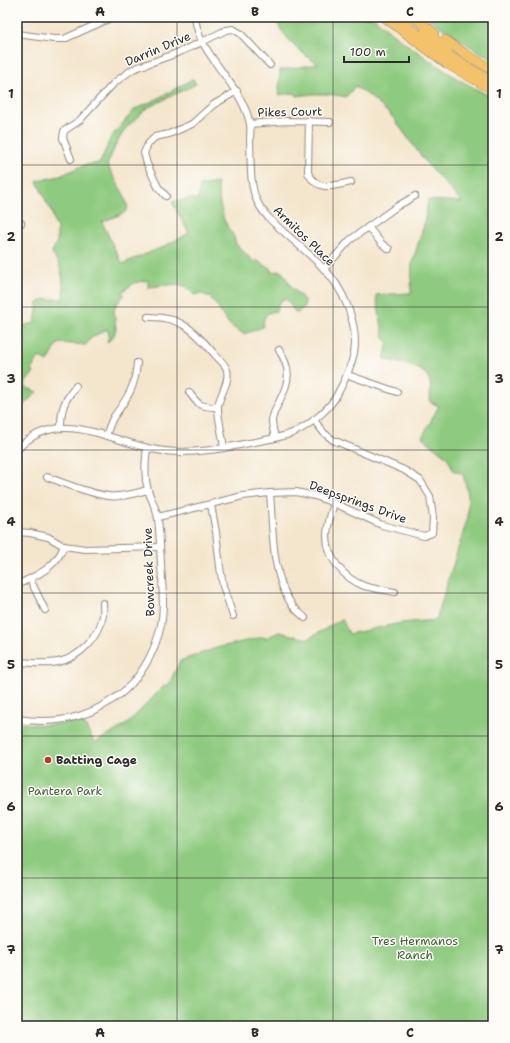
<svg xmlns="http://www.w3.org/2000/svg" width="510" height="1043" font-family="'Shantell Sans',sans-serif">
<rect width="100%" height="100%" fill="#fdfcf7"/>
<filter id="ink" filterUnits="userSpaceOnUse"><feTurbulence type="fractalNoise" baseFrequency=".025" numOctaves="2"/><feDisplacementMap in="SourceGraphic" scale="8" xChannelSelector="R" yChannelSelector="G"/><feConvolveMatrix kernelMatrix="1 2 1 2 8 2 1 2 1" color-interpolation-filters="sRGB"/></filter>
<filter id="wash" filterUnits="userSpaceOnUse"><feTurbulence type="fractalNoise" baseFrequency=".012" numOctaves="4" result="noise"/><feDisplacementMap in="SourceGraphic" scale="16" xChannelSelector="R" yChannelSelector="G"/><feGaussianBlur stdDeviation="0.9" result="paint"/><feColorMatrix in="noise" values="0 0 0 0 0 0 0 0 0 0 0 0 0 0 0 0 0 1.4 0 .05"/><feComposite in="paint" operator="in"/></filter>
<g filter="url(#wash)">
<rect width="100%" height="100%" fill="#f4e6cd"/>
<g fill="#8eca7f" stroke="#5c7a55">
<path d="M274,17H373L402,41L435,64L458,79L493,98V1026H17V722C39,726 60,726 81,719L95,743L127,724L165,685L168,686L180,661L216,648L263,637L266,638L279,632L308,639L342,619L349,634L401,623L436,620L468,517V494L463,474L454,471L447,457L422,437L439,406L430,402C430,394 432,384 428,377C422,366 395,362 384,359L388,343L384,338L376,295L411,293L412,263L424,225L428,200L462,202L427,164L391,115L368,95L355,86L346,97C329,93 314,93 297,96L295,93L279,95L280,70L318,64C300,52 283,37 274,17Z"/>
<path d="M426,17H493V60L474,49Z"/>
<path d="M193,79L196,84L147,108L126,128L117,142L107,165L124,195L128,208L124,213L102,222L122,264L163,247L189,233L172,202L187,199H198L200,186L217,183L220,204L224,220L234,237L236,244L254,262L256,260L264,265L271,268V272L280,271L283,273L291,286L305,301L304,307L297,314C291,309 291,302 284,299L280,302L276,311C264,313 264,316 263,327L244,334C239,331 233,328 228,323C218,312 213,289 194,295C191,292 188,288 184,286C178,282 156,287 148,287V280L134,283L122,292L124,295L116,305L114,311L116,329L114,335L107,343L109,335L107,329L91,338L86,345L60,343L57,345L48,362L39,357L31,370L34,372L23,386L37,392L17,411V327L35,323L38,303L45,299H63C64,288 63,277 60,267C58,261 54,258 52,252L57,241V228L54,222L52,212L46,201L37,181L60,176L84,165L100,163L111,137L135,109L153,101Z"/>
</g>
</g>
<g filter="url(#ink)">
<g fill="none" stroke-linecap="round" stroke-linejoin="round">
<defs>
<g id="minor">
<path d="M17,34L54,39H64L113,17"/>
<path d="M309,121L308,173C318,192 333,186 351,182"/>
<path d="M250,124L286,121L330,122"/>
<path d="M71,159L63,138L64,131L80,120L114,83L133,69L172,55L202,42L226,30L233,29L240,33L270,65"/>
<path d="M166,196L158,187L147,164L144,153L148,144L155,137L169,134L192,124L213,105L237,91"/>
<path d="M17,223H21"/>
<path d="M368,227L382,244L389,249"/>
<path d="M324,269L350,240L396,207L415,196"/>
<path d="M148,317C182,316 196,332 216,356C220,360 226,365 227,370C230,382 220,394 218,406C217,414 223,438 224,448"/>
<path d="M348,375L397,392"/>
<path d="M189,392C198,406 202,407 218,407"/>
<path d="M61,427C61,408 64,401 76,386"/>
<path d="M106,436C108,430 110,424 113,418C127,398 135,389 137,363"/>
<path d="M275,438C274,433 272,426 272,420C273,413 277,406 280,400C290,380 291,369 279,350"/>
<path d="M17,450C59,403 114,445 164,451C193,454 221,449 249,443C265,440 281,438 295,432C310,425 331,408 338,393C345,380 351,368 354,353C359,325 343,287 323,268C314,258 304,250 294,241C281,229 265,218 257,201C249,184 251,158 250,139C250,134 251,129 250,124C243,92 218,71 203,43C199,36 196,25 195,17"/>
<path d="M47,477C67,484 87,493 108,496C122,498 135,493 148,490"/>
<path d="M270,493C273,528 271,575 292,605C296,610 301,614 305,618"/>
<path d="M334,503C331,514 327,525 327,536C327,559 344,578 364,586C374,589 385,590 395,592"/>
<path d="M211,505L216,532L220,567L223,586L233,616"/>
<path d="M158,517L243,496L270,493L296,492L315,496L334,503L382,525L424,536L432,533L433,518L430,496L420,480L404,470L333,440L324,433L314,420"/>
<path d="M17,532L30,533L48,537L64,546L85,549L160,547"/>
<path d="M30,579L45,610"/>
<path d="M17,585C37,575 55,569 64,546"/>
<path d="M17,662C30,662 44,665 58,662C79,658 100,637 103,615C104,611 103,607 103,603"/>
<path d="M17,719C54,724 84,720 115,698C139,682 155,653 161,625C165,605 162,584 161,564C160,549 160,534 158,519C157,509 151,500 148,490C144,476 145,463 147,448"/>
</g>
<g id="highway">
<path d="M384,17L447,64L493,90"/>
<path d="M396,17L434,47L493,82"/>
<path d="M414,17L434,33"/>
<path d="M425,32L449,49"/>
<path d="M445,40L464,53L493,70"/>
</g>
</defs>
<use href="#minor" stroke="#90887c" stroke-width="8"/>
<use href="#highway" stroke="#90887c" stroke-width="10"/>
<use href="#minor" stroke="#fff" stroke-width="6"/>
<use href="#highway" stroke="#f4c26a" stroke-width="9"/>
</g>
</g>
<path fill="none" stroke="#2b2b2b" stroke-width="1" stroke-opacity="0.55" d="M177,17V1026M333,17V1026M17,165H493M17,307H493M17,450H493M17,593H493M17,736H493M17,878H493"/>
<circle fill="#c8321e" stroke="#fdfcf7" stroke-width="1.5" cx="48" cy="760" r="4"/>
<g text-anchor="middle" stroke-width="3" stroke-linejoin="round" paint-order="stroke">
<g font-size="12" fill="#2b2b2b" stroke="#fdfcf7">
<text transform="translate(158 49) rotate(-23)" y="4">Darrin Drive</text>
<text transform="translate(290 112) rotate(-1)" y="4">Pikes Court</text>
<text transform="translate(304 236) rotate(44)" y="4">Armitos Place</text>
<text transform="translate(358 502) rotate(20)" y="4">Deepsprings Drive</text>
<text transform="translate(149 572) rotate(-92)" y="4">Bowcreek Drive</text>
</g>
<g font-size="12" font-weight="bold" fill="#2b2b2b" stroke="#fdfcf7" text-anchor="start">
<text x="56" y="764">Batting Cage</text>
</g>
<g font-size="12" fill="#495b44" stroke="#fdfcf7">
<text x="65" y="795">Pantera Park</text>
<text x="415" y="945">Tres Hermanos<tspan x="415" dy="14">Ranch</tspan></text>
</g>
</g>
<rect width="510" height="1043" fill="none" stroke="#fdfcf7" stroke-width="44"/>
<path d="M344 56v6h65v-6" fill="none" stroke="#2b2b2b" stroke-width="2"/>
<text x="350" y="56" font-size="12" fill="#2b2b2b" stroke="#fdfcf7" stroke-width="3" paint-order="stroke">100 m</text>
<rect x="22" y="22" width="466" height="999" fill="none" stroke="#2b2b2b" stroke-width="1.5"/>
<g font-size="13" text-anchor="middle" font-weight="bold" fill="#2b2b2b">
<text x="100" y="16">A</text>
<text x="255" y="16">B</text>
<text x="410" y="16">C</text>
<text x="11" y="98">1</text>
<text x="499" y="98">1</text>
<text x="11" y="241">2</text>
<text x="499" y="241">2</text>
<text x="11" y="383">3</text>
<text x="499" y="383">3</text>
<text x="11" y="526">4</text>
<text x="499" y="526">4</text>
<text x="11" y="669">5</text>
<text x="499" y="669">5</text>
<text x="11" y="811">6</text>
<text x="499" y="811">6</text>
<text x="11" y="954">7</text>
<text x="499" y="954">7</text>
<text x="100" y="1037">A</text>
<text x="255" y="1037">B</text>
<text x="410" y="1037">C</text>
</g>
</svg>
